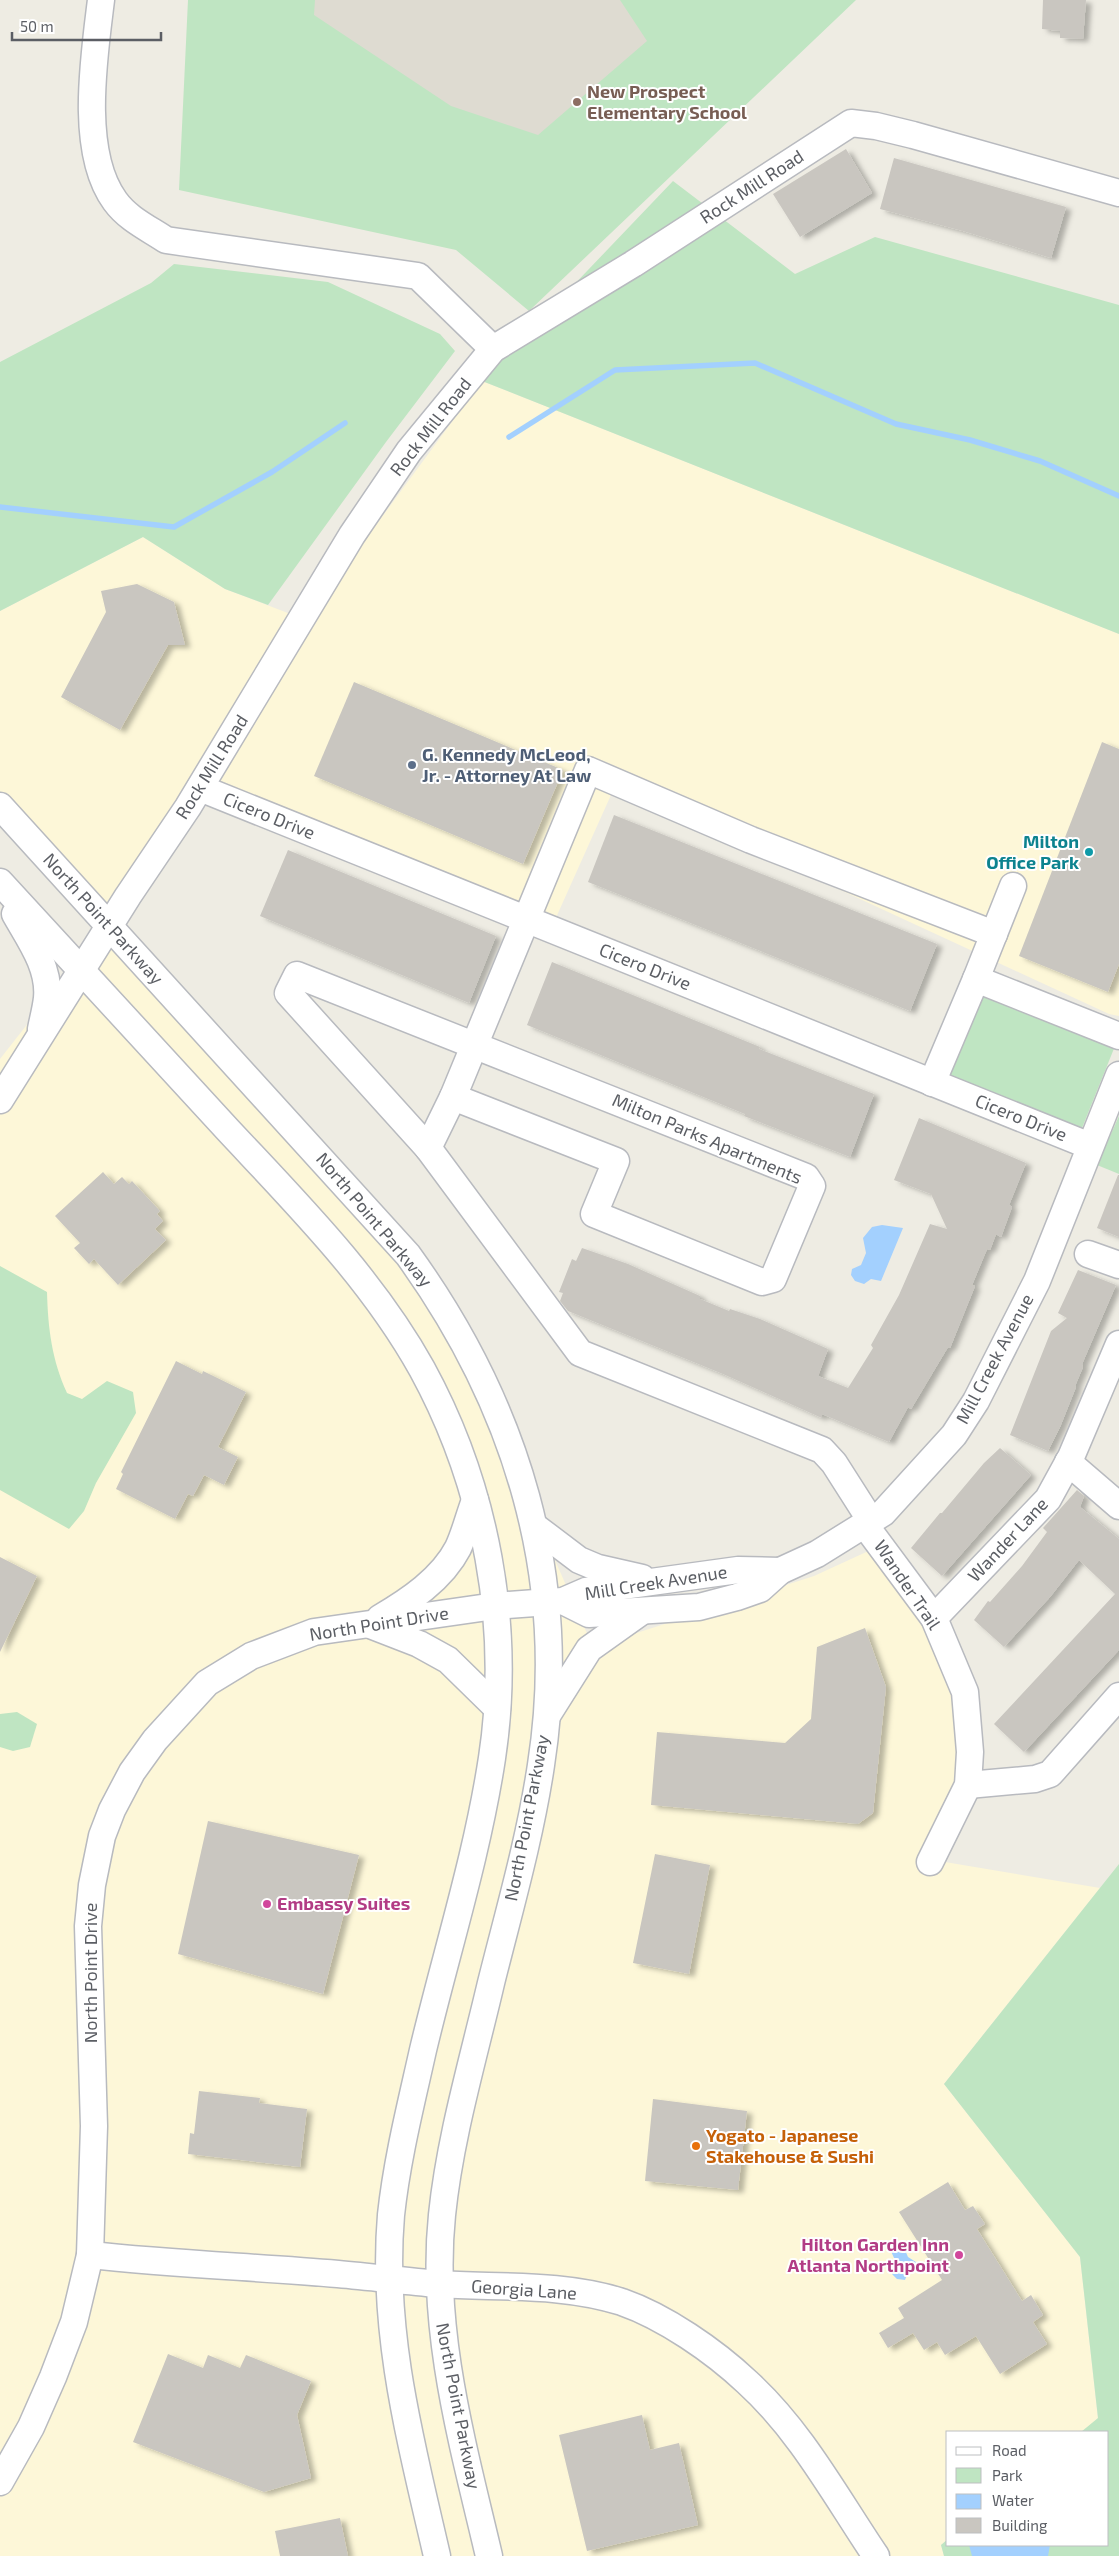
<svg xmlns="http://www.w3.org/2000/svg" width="1119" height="2556" font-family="'Exo 2',sans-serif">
<defs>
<filter id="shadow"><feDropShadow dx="5.5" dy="3" stdDeviation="2.5" flood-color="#0004"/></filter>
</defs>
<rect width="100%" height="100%" fill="#eeece3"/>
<path fill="#fdf7d8" d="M482,381L1119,634V1016L1109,1014L615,786L550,931L196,788L109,920L433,1281L593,1647L814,1576L875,1548L950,1635L981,1748L939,1861L1100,1888L944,2084L1080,2257L1098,2419L1081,2432H948V2539L941,2545L944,2556H0V1059L109,920L54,859L0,793V611L143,537L225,589L306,620Z"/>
<path fill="#dedbd1" d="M290,0H832L595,203Z"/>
<g fill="#bfe5c2">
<path d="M188,0H315L314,15L451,106L538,135L647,41L620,0H856L529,311L456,250L179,190Z"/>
<path d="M673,181L795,274L875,237L1119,305V634L482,381Z"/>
<path d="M174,264L328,282L440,334L455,351L386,442L268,605L225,589L143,537L0,611V362L151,283Z"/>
<path d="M979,992L1115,1046L1080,1133L944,1079Z"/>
<path d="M1119,1116V1174L1097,1165Z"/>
<path d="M0,1266L47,1292C48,1329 52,1360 67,1393L82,1399L107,1381L133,1392L136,1413L96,1483L84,1511L69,1529L0,1490Z"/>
<path d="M17,1712L37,1724L30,1747L13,1751L0,1747V1714Z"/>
<path d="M1119,1864V2556H944L941,2545L948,2539V2545H1108V2432H1081L1098,2418L1080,2257L944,2084Z"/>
</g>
<g fill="#a3d0fe">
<path d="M882,1225L903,1228L881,1281L871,1279L864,1284L855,1281L851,1275L852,1269L861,1265L866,1253L863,1238L872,1227Z"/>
<path d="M894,2241L902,2243L908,2257L919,2264L918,2269L908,2272L905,2280L897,2279L892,2274L895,2260L889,2247Z"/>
<path d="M969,2545H1050L1048,2556H972Z"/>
</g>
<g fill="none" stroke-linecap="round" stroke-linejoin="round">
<g stroke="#a3d0fe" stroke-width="5.5">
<path d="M509,437L615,370L755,363L896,424L970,440L1040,461L1119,496"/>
<path d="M0,507L174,527L272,472L345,423"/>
</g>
</g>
<g fill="#c9c6c0" filter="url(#shadow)">
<path d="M1043,0H1086L1083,39L1060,38V31L1042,29Z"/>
<path d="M846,149L872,193L800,237L773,194Z"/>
<path d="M894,158L1066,207L1051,258L963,231L880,209Z"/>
<path d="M137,584L174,602L185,645H168L120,730L61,697L106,612L101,591Z"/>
<path d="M354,682L563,770L523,864L314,776Z"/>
<path d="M1102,742L1119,749V964L1108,992L1019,956Z"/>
<path d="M614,815L937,944L910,1011L588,882Z"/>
<path d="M288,850L496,936L469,1003L260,916Z"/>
<path d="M552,962L760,1047L759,1049L874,1094L850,1157L744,1116L745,1114L527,1025Z"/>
<path d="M919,1118L1026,1163L1009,1205L1012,1207L1001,1237L996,1234L990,1250L987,1249L972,1285L975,1286L950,1348L948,1347L911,1409L908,1407L889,1442L822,1414V1418L723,1374L568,1311L560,1301L563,1293L559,1292L572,1259L576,1261L582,1248L628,1264L700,1296V1299L729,1311L730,1309L760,1319L828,1349L818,1376L848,1388L873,1348L871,1345L899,1295L930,1224L947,1229L931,1194L894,1180Z"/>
<path d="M103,1172L114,1184L122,1177L129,1184L132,1181L160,1211L157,1214L163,1221L155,1229L166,1240L118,1285L94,1259L89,1264L74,1248L80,1243L55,1216Z"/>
<path d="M1118,1175H1119V1237L1097,1228Z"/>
<path d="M1078,1270L1116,1285L1082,1364L1083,1367L1075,1386L1076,1387L1060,1427L1048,1451L1010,1435L1051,1331L1067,1318L1058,1313Z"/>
<path d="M176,1361L202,1374L203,1371L246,1392L218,1447L238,1457L224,1485L204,1475L193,1496L188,1494L175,1519L116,1489L123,1474L121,1472Z"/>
<path d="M1000,1448L1031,1475L942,1576L911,1548L940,1513H942L984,1463Z"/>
<path d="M1077,1490L1084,1496L1080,1507L1119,1539V1650L1024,1752L994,1724L1115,1594L1079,1560L1050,1597L1004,1647L974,1620L988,1601L990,1602L1022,1566L1047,1532L1043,1528Z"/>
<path d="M0,1557L37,1576L0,1652Z"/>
<path d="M865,1628L886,1687L873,1813L858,1824L651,1805L657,1732L785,1743L811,1719L817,1647Z"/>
<path d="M208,1821L359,1855L323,1994L178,1954Z"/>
<path d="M655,1854L710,1865L689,1974L633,1963Z"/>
<path d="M199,2091L260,2098L259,2103L307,2109L300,2167L188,2154L190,2133L194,2134Z"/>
<path d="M653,2099L747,2111L738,2190L645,2181Z"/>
<path d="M948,2182L965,2210L973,2206L985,2224L977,2229L1022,2301L1031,2295L1043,2315L1033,2322L1047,2344L1000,2374L976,2336L945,2355L937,2342L924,2350L913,2333L888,2348L879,2333L904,2318L898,2308L942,2280L899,2212Z"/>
<path d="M168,2354L203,2368L208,2355L240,2368L246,2355L311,2381L297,2415L311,2478L264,2492L133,2442Z"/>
<path d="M642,2415L650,2450L679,2443L698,2525L587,2551L559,2435Z"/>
<path d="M340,2518L348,2556H280L275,2531Z"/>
</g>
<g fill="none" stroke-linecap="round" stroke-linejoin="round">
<defs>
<g id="minor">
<path d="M101,0C94,57 79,152 115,201C128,219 148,228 166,240L418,276L493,349"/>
<path d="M200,788L1090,1146"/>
<path d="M0,806L408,1255C517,1406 570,1579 541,1765C530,1839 509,1911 491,1983C473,2060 450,2137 442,2215C430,2330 463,2445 489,2556"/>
<path d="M0,882C76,965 152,1048 228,1130C298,1205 372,1279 422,1369C486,1486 512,1626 492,1758C477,1857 446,1953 423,2050C411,2104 397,2159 391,2215C381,2332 411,2443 437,2556"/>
<path d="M15,914C29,939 50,967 47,998C46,1008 43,1019 41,1029"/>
<path d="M976,979L1013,886"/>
<path d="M932,1083L976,979L1119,1036"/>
<path d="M453,1097L616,1161L594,1214L762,1282L773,1279L812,1186L806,1177L297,975L288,993L428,1148L580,1353L822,1450L834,1463L871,1521"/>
<path d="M0,1100L128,896L188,807L352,535L409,451L493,349L633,264L851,123L876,126L913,135L1119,193"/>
<path d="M428,1148L453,1097L588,770L751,840L994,934"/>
<path d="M1088,1254L1119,1265"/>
<path d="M1068,1462L1119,1506"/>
<path d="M865,1525L934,1618L965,1692L970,1752L968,1785L930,1862"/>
<path d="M534,1526L579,1560L598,1568L642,1578"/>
<path d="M563,1601L589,1614L699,1607L737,1597L760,1589L780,1571L817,1554L883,1513L954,1435L976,1401L1037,1281L1119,1075"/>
<path d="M380,1618C409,1601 442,1579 458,1548C465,1533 469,1516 475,1500"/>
<path d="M934,1618L1048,1499L1071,1457L1119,1344"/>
<path d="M370,1625L419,1644L448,1660L497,1708"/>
<path d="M548,1714L589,1649L641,1612"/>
<path d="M968,1785L1035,1779L1050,1774L1119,1696"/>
<path d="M90,2255C173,2264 256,2267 338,2274C372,2277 404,2281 438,2284C498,2288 563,2283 622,2302C665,2317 714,2351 747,2382C801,2431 836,2497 876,2556"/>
<path d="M0,2482L31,2427L53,2377L74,2322L90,2255L94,2126L88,1926L92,1885L102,1836L112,1810L132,1772L155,1740L207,1683L251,1656L314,1632L495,1606L563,1601L586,1591L738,1570L780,1571"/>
</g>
</defs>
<use href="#minor" stroke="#b8babf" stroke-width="29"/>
<use href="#minor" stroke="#fff" stroke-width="26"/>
</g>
<circle fill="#8d6e63" stroke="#fff" stroke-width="2" cx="577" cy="102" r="5"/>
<circle fill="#5c6f8a" stroke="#fff" stroke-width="2" cx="412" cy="765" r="5"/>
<circle fill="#0f9aa8" stroke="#fff" stroke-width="2" cx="1089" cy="852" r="5"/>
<g fill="#d1479c" stroke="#fff" stroke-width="2">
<circle cx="267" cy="1904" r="5"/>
<circle cx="959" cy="2255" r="5"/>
</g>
<circle fill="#e8710a" stroke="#fff" stroke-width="2" cx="696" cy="2146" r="5"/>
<g text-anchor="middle" stroke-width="4" stroke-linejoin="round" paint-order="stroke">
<g font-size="18" font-weight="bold" fill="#785e54" stroke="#fff" text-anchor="start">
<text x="587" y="98">New Prospect<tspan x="587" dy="21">Elementary School</tspan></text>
</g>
<g font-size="18" fill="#5b5e64" stroke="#fff">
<text transform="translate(752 187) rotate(-33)" y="6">Rock Mill Road</text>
<text transform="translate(431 427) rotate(-52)" y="6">Rock Mill Road</text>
<text transform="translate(212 767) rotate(-58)" y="6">Rock Mill Road</text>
<text transform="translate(269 816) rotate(22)" y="6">Cicero Drive</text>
<text transform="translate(103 919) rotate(48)" y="6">North Point Parkway</text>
<text transform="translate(645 967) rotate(22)" y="6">Cicero Drive</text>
<text transform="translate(1021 1118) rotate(22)" y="6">Cicero Drive</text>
<text transform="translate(707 1139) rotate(23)" y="6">Milton Parks Apartments</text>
<text transform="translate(374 1220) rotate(50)" y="6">North Point Parkway</text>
<text transform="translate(995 1359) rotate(-62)" y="6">Mill Creek Avenue</text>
<text transform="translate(1008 1540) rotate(-47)" y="6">Wander Lane</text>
<text transform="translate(656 1583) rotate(-9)" y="6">Mill Creek Avenue</text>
<text transform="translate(907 1585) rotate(56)" y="6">Wander Trail</text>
<text transform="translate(379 1624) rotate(-9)" y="6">North Point Drive</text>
<text transform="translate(527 1818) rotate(-79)" y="6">North Point Parkway</text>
<text transform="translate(91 1973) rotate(-90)" y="6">North Point Drive</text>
<text transform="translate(524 2290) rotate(4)" y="6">Georgia Lane</text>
<text transform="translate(458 2406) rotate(79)" y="6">North Point Parkway</text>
</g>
<g font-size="18" font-weight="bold" fill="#4e5e75" stroke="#fff" text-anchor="start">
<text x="422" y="761">G. Kennedy McLeod,<tspan x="422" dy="21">Jr. - Attorney At Law</tspan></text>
</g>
<g font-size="18" font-weight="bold" fill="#0d838f" stroke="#fff" text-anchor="end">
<text x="1079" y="848">Milton<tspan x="1079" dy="21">Office Park</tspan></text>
</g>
<g font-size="18" font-weight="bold" fill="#b23c85" stroke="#fff" text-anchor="start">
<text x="277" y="1910">Embassy Suites</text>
<text x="949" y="2251" text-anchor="end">Hilton Garden Inn<tspan x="949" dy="21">Atlanta Northpoint</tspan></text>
</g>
<g font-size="18" font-weight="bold" fill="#c56008" stroke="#fff" text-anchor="start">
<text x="706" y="2142">Yogato - Japanese<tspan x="706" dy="21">Stakehouse &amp; Sushi</tspan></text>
</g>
</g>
<rect x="946" y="2431" width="162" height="115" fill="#ffffff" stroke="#bdbfc1"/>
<rect x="956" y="2447" width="25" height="8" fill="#ffffff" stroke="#bdbfc1"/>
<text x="992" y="2456" font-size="15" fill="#5b5e64">Road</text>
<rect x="956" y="2468" width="25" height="15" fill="#bfe5c2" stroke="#bdbfc1"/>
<text x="992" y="2481" font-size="15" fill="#5b5e64">Park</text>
<rect x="956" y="2494" width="25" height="15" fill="#a3d0fe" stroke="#bdbfc1"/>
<text x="992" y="2506" font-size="15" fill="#5b5e64">Water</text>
<rect x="956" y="2518" width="25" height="15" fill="#c9c6c0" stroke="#bdbfc1"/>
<text x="992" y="2531" font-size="15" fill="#5b5e64">Building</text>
<path d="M12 32v8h149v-8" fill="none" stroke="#5b5e64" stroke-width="2.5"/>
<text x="20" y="32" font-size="15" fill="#5b5e64" stroke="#ffffff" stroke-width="4" paint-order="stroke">50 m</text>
</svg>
